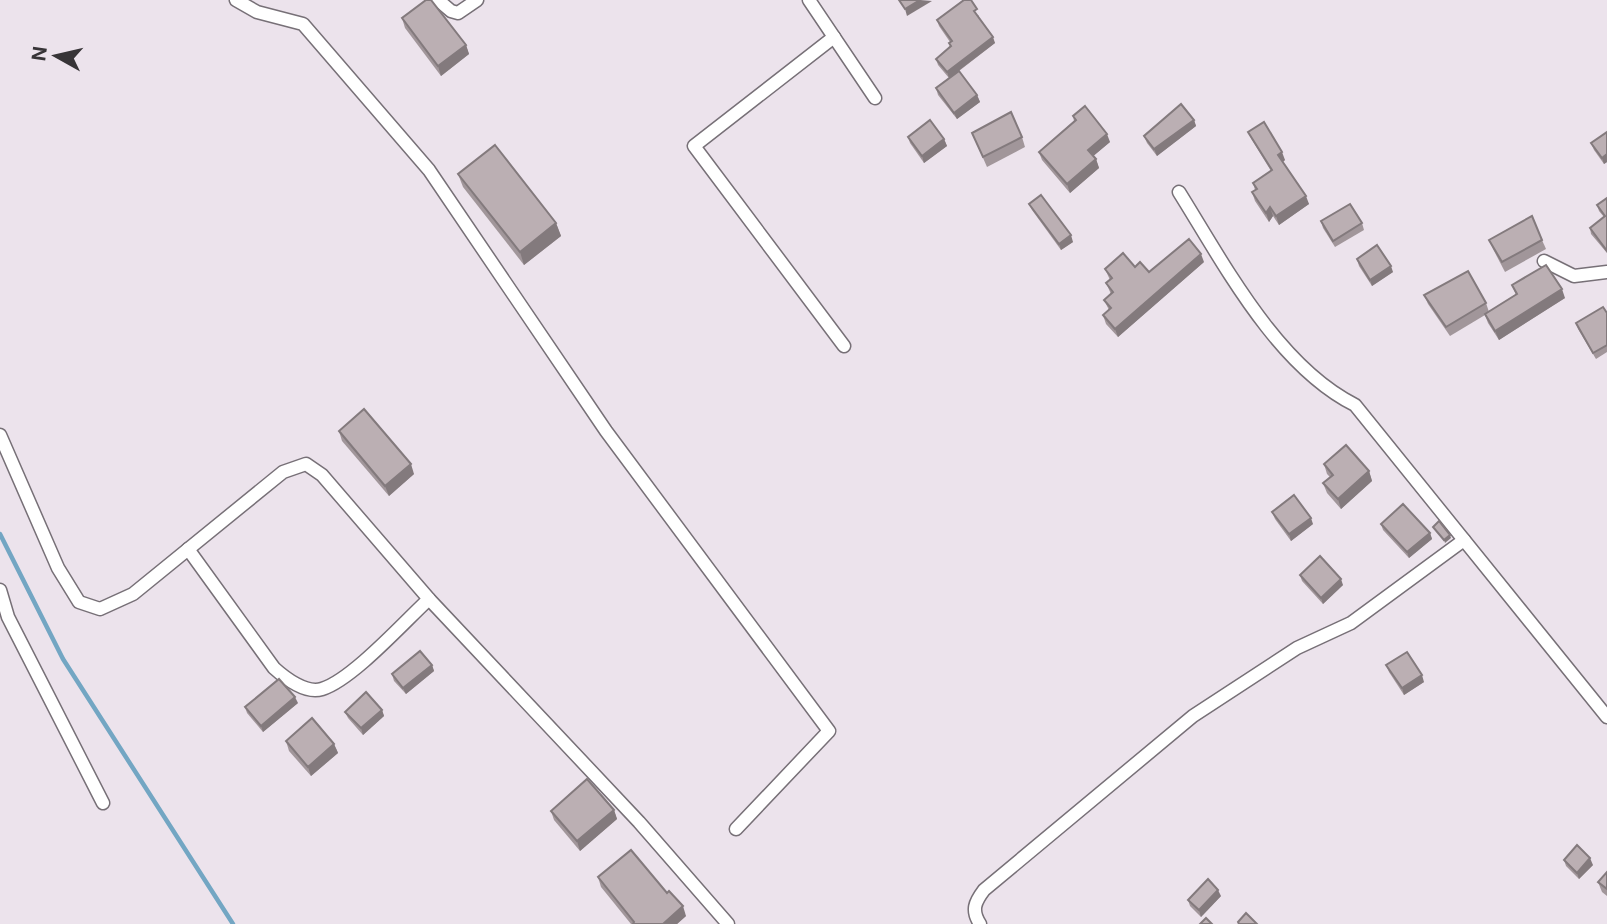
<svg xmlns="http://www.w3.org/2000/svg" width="1607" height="924" font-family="Inter,sans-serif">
<rect width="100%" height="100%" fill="#ece3ec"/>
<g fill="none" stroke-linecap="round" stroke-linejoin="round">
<path stroke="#73a6c3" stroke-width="4.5" d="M0,534L63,659L233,924"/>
<defs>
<g id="minor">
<path d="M236,0L257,12L303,24L429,170L606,431L829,731L736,829"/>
<path d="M438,0L451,11L458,13L477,0"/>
<path d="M809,0L875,98"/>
<path d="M834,37L694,146L844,346"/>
<path d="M1179,192C1224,264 1277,366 1355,405L1607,717"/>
<path d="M1544,261L1574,276L1607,272"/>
<path d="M0,435L58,568L79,602L100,609L133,594L283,472L306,464L322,475L429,599L639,822L728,924"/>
<path d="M188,549L274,668C285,678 306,694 322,689C352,680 405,621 429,599"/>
<path d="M0,590L8,617L103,803"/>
<path d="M980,924C971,910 975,902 984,890L1193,716L1297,648L1351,623L1464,540"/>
</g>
</defs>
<use href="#minor" stroke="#777077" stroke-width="15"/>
<use href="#minor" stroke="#fff" stroke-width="12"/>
</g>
<g fill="#a1969a">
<path d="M979,15L978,16L995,43L959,71L977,95L980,102L957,119L938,95L936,88L949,78L938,65L936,59L950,47L949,43L950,42L939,26L937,20Z"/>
<path d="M402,18L466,45L469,54L441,76L405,28Z"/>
<path d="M1073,116L1110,142L1093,156L1096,159L1099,168L1070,193L1042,160L1039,152L1074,121Z"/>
<path d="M1194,120L1196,126L1157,156L1147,143L1144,136Z"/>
<path d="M1248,132L1285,160L1283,162L1309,204L1279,225L1273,216L1269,222L1255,201L1252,192L1255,190L1253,183L1271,171L1252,140Z"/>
<path d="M972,133L1022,137L1025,147L987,167Z"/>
<path d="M1607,133V162L1604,164L1594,150L1591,143Z"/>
<path d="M908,137L944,139L947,146L924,163L910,143Z"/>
<path d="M458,174L556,223L561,236L524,265L463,187Z"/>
<path d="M1607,198V253L1591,234L1590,228L1604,217L1599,211L1597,205Z"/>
<path d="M1029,204L1073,242L1061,250L1032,210Z"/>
<path d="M1321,221L1362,223L1364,230L1335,247L1323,228Z"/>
<path d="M1489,240H1542L1546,249L1505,272L1493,249Z"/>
<path d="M1357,259L1393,272L1372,286L1359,266Z"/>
<path d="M1204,262L1118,337L1106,324L1103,315L1109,310L1104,300L1111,294L1106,283L1110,280L1105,269L1135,267L1149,272Z"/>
<path d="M1512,285L1565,298L1499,340L1488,323L1485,315L1450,336L1428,304L1424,295L1486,303L1489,312L1516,295Z"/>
<path d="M1607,313V352L1596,359L1578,329L1576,323Z"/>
<path d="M339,431L414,474L389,496L342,441Z"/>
<path d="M1324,464L1369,471L1372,481L1341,509L1327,493L1323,483L1330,477L1327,474Z"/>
<path d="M1272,512L1313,524L1291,541L1275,519Z"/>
<path d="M1381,524L1430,533L1432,539L1409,558L1383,530Z"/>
<path d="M1300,575L1343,585L1323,604L1302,581Z"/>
<path d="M432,665L434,671L406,694L394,681L392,674Z"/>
<path d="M1386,665L1424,682L1404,695L1389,672Z"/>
<path d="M298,703L263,732L247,713L245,707Z"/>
<path d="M382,710L384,716L363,735L348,718L345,712Z"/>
<path d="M286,741L334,744L338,753L311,776L289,751Z"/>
<path d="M614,810L617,819L580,851L554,820L551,811Z"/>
<path d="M1564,860L1593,865L1579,879L1566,866Z"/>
<path d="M1607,872V896L1602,892L1598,882Z"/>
<path d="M598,877L686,916L677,924H631L601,887Z"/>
<path d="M1221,896L1201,917L1190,906L1188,900Z"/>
</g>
<g fill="#837a7d">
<path d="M920,0L932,1L907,16L905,9Z"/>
<path d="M993,37L995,43L949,78L947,72Z"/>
<path d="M466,45L469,54L441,76L438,66Z"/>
<path d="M977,95L980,102L957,119L954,113Z"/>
<path d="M1194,120L1196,126L1157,156L1154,149Z"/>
<path d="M1107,134L1110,142L1091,158L1088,150Z"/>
<path d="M944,139L947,146L924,163L922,156Z"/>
<path d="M1282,152L1285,160L1281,163L1278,155Z"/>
<path d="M1607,154V162L1604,164L1602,158Z"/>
<path d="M1096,159L1099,168L1070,193L1067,184Z"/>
<path d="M1306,196L1309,204L1279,225L1276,216Z"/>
<path d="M1270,207L1273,216L1269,222L1266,213Z"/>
<path d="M556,223L561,236L524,265L520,252Z"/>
<path d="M1071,235L1073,242L1061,250L1059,244Z"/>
<path d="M1201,254L1204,262L1118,337L1115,329Z"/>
<path d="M1391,266L1393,272L1372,286L1370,280Z"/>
<path d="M1562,289L1565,298L1499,340L1495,331Z"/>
<path d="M411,464L414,474L389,496L385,486Z"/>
<path d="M1369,471L1372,481L1341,509L1338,499Z"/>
<path d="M1311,518L1313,524L1291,541L1289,534Z"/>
<path d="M1430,533L1432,539L1409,558L1407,552Z"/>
<path d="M1450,535L1451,538L1445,543L1444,540Z"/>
<path d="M1341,579L1343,585L1323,604L1321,598Z"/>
<path d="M432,665L434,671L406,694L403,688Z"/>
<path d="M1422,675L1424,682L1404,695L1402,688Z"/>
<path d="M295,697L298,703L263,732L261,726Z"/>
<path d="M382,710L384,716L363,735L361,728Z"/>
<path d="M334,744L338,753L311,776L308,767Z"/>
<path d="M614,810L617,819L580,851L577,841Z"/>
<path d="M1590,858L1593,865L1579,879L1577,873Z"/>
<path d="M1218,890L1221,896L1201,917L1199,910Z"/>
<path d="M683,906L686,916L677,924H663Z"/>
</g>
<g fill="#bbafb3" stroke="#837a7d" stroke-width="2">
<path d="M426,0H431L466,45L438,66L402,18Z"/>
<path d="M899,0H920L905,9Z"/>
<path d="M964,0H971L977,9L974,11L993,37L947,72L936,59L951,46L949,43L952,41L937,20Z"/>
<path d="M959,71L977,95L954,113L936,88Z"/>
<path d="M1181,104L1194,120L1154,149L1144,136Z"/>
<path d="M1085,106L1107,134L1088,150L1096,159L1067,184L1039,152L1076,120L1073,116Z"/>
<path d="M1011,112L1022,137L983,157L972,133Z"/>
<path d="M930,120L944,139L922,156L908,137Z"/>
<path d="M1264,122L1282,152L1278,155L1306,196L1276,216L1270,207L1266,213L1252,192L1257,189L1253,183L1272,170L1248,132Z"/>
<path d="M1607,132V154L1602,158L1591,143Z"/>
<path d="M495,145L556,223L520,252L458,174Z"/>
<path d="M1041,195L1071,235L1059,244L1029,204Z"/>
<path d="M1607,198V251L1590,228L1605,216L1597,205Z"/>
<path d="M1350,204L1362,223L1333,241L1321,221Z"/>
<path d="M1532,216L1542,240L1502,262L1489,240Z"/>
<path d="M1189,239L1201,254L1115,329L1103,315L1111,308L1104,300L1113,292L1106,283L1112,278L1105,269L1123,253L1135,267L1140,262L1149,272Z"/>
<path d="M1377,245L1391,266L1370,280L1357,259Z"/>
<path d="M1546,265L1562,289L1495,331L1485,314L1517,294L1512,285Z"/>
<path d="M1468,271L1486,303L1446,327L1424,295Z"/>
<path d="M1603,307L1607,313V345L1593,353L1576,323Z"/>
<path d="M364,409L411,464L385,486L339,431Z"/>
<path d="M1346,445L1369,471L1338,499L1323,483L1333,475L1324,464Z"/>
<path d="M1294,495L1311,518L1289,534L1272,512Z"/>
<path d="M1403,504L1430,533L1407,552L1381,524Z"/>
<path d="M1439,521L1450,535L1444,540L1433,527Z"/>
<path d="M1320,556L1341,579L1321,598L1300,575Z"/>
<path d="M420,651L432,665L403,688L392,674Z"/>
<path d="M1407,652L1422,675L1402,688L1386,665Z"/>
<path d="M279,679L295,697L261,726L245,707Z"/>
<path d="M366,692L382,710L361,728L345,712Z"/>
<path d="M312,718L334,744L308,767L286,741Z"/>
<path d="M587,779L614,810L577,841L551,811Z"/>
<path d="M1577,845L1590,858L1577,873L1564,860Z"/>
<path d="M631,850L667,893L669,891L683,906L663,924H633L634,922L598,877Z"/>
<path d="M1607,872V889L1598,882Z"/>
<path d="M1208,879L1218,890L1199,910L1188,900Z"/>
<path d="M1246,913L1257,924H1239L1238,922Z"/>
<path d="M1206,918L1212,924H1200Z"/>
</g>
<g transform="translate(56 56) rotate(278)" stroke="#ece3ec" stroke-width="5" paint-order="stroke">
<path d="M0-5L12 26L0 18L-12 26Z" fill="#373437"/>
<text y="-10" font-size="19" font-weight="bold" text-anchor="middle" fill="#373437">N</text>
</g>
</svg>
